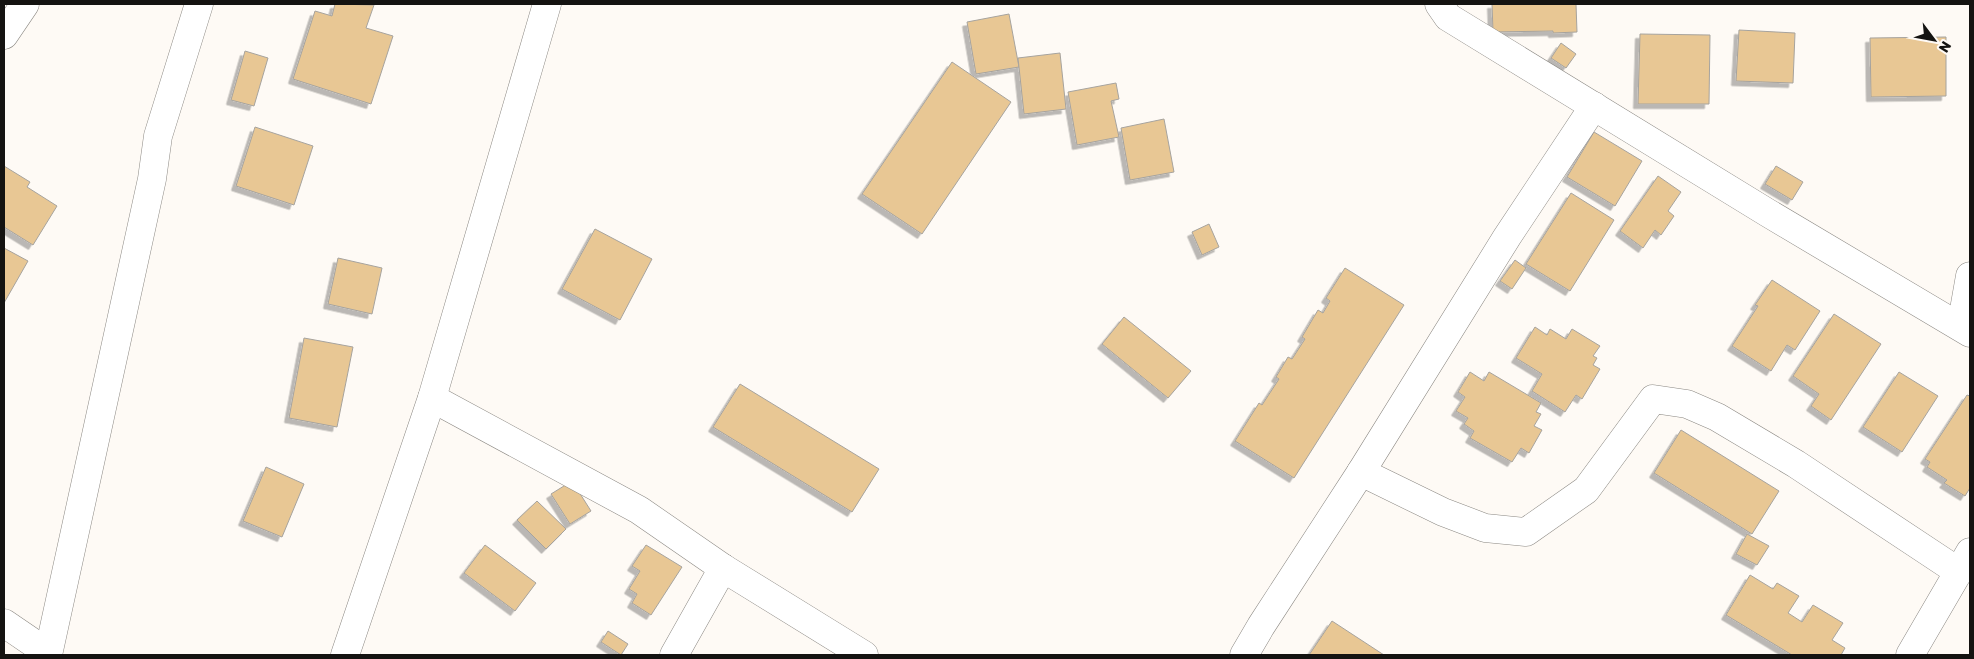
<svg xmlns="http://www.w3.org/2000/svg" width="1974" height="659" font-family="Rubik,sans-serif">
<defs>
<filter id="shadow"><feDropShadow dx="-4.5" dy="4.5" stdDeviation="0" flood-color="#0004"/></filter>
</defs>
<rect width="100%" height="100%" fill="#fefaf5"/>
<g fill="#e8c794" stroke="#a6a39e" filter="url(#shadow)">
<path d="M335,4L374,5L366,28L393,36L371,104L293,79L315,11L332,16Z"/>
<path d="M1492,4H1576L1577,32L1553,33V31L1493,32Z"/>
<path d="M1009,14L1019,67L976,74L967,22Z"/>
<path d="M1739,30L1795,33L1793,83L1736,81Z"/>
<path d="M1640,34L1710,35L1709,104H1638Z"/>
<path d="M1946,37V96L1871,97L1870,38Z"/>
<path d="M1561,43L1576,54L1566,68L1551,58Z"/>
<path d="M245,51L268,58L254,106L231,100Z"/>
<path d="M1060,53L1066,109L1024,114L1018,58Z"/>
<path d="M952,62L1011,102L922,234L862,194Z"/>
<path d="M1116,83L1119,99L1111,101L1119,137L1077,145L1068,92Z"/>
<path d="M1164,119L1174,172L1130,180L1121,128Z"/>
<path d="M255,127L313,146L294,205L236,186Z"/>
<path d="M1594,132L1642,161L1615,206L1567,177Z"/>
<path d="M4,166L30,182L27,187L57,206L33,245L4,227Z"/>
<path d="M1776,166L1803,182L1792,200L1765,184Z"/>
<path d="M1658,176L1681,192L1668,211L1674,216L1661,235L1655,230L1643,248L1620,231Z"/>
<path d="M1571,193L1614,220L1570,291L1526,264Z"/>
<path d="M1209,224L1219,247L1202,255L1192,232Z"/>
<path d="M595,229L652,259L620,320L562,289Z"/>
<path d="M4,248L28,261L4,303Z"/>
<path d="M338,258L382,268L372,314L328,304Z"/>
<path d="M1515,260L1526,268L1512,289L1500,281Z"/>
<path d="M1345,268L1404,305L1294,478L1235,441L1259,403L1262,405L1279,379L1276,377L1288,357L1292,359L1305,339L1302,337L1318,310L1323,313L1330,301L1326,298Z"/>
<path d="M1772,280L1820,311L1795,350L1787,345L1771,371L1732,346L1758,306L1755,305Z"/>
<path d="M1834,314L1881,344L1831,420L1811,406L1819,394L1793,376Z"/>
<path d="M1124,317L1191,371L1168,398L1102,344Z"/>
<path d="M1535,327L1547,335L1550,329L1566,339L1572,329L1600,346L1593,356L1597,358L1593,365L1600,369L1582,399L1576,395L1565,412L1532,391L1542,374L1516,358Z"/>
<path d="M304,338L353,347L337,427L289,418Z"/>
<path d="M1470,372L1484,381L1489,372L1541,403L1536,412L1541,414L1534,426L1542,430L1529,453L1521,448L1512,462L1470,438L1474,431L1464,424L1468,418L1456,411L1465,397L1458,392Z"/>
<path d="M1899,372L1938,396L1902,452L1863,427Z"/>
<path d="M740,384L879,469L852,512L713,427Z"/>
<path d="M1967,395L1970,396V488L1965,496L1944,483L1947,480L1927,467L1930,462L1925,459Z"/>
<path d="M1681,430L1779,491L1752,534L1654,473Z"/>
<path d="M266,467L304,484L282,537L243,521Z"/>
<path d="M572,481L591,511L570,524L551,494Z"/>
<path d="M537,501L566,529L546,549L517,520Z"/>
<path d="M1747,534L1769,546L1757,565L1736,554Z"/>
<path d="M485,545L536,583L515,611L464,573Z"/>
<path d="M646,545L682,567L651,615L632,603L637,594L629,589L640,571L632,566Z"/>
<path d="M1750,575L1773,589L1777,583L1799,596L1788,613L1802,622L1813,605L1843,623L1832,640L1845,648L1841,655H1792L1726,615Z"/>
<path d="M1332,621L1384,655H1309Z"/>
<path d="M608,631L628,644L621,655L601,642Z"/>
</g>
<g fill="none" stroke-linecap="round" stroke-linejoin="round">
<defs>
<g id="minor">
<path d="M1439,4L1448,17L1768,213L1970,333"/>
<path d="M4,35L25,4"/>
<path d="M1961,327L1970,276"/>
<path d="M432,398L639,510L723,568L864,655"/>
<path d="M1361,472L1443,512L1485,528L1526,532L1586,490L1653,399L1687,404L1717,417L1796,464L1959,572"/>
<path d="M4,623L48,653"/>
<path d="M48,655L152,179L158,136L199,4"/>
<path d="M345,655L432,398L547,4"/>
<path d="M674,655L723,568"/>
<path d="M1244,655L1261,626L1361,472L1507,237L1594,106"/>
<path d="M1910,655L1970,552"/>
</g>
</defs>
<use href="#minor" stroke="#8b8883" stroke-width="29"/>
<use href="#minor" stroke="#fff" stroke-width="28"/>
</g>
<rect width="1974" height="659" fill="none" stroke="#141311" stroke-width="10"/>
<g transform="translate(1934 40) rotate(122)" stroke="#fefaf5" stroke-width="4" paint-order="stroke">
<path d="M0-4L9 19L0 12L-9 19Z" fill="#141311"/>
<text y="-8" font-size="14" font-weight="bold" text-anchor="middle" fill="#141311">N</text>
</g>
</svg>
